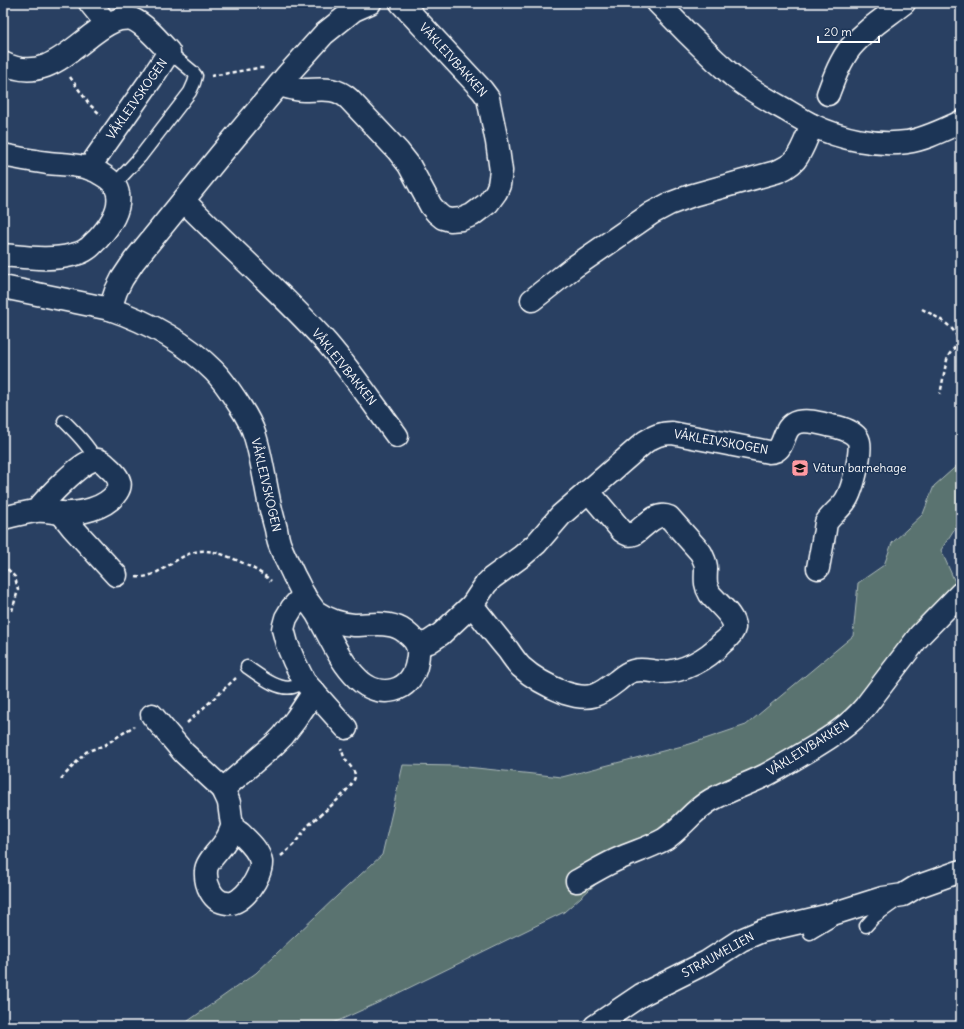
<svg xmlns="http://www.w3.org/2000/svg" width="964" height="1029" font-family="Delius,sans-serif">
<rect width="100%" height="100%" fill="#294062"/>
<filter id="ink" filterUnits="userSpaceOnUse"><feTurbulence type="fractalNoise" baseFrequency=".025" numOctaves="2"/><feDisplacementMap in="SourceGraphic" scale="8" xChannelSelector="R" yChannelSelector="G"/><feConvolveMatrix kernelMatrix="1 2 1 2 8 2 1 2 1" color-interpolation-filters="sRGB"/></filter>
<g filter="url(#ink)">
<path fill="#5a7370" stroke="#acb9b8" d="M961,462V520L957,525L941,550L955,582L912,631L840,722L808,742L672,817L564,912L382,1001L327,1026H181L256,973L337,896L382,855L403,765L457,766L562,777L690,744L746,725L853,636L858,583L884,565L892,543L923,514L934,486Z"/>
<g fill="none" stroke-linecap="round" stroke-linejoin="round">
<defs>
<g id="service">
<path d="M114,185L140,157L190,92L194,83L196,76L193,72L169,52"/>
<path d="M64,421C76,433 88,445 96,460"/>
<path d="M247,667C259,675 278,691 293,687C297,686 301,683 304,681"/>
<path d="M866,926L874,917L898,900"/>
<path d="M810,933L830,921"/>
</g>
<g id="minor">
<path d="M90,3L107,24"/>
<path d="M658,3C677,23 696,42 716,61C722,66 728,72 734,77C750,90 768,100 786,110C794,115 803,120 812,125C841,139 875,146 907,142C926,139 943,130 961,122"/>
<path d="M3,63C40,82 65,55 93,34C101,28 109,22 120,19C123,19 128,18 132,19C145,24 159,41 169,52L152,78L102,149L95,159L91,169"/>
<path d="M279,85C287,87 295,90 304,90C321,90 335,86 349,99L398,151L409,165L431,206L437,213L443,218L450,220L462,219L472,215L488,203L496,192L499,185L501,171L497,142L488,98L482,90L401,3"/>
<path d="M828,94C834,78 840,61 851,47C866,29 886,17 904,3"/>
<path d="M3,155C18,158 33,161 48,163C65,165 86,164 101,174C108,178 117,185 118,194C121,211 109,227 98,239C94,242 91,247 87,249C83,252 77,254 72,255C50,261 26,257 3,255"/>
<path d="M184,201C231,249 282,293 327,343C352,372 374,405 397,436"/>
<path d="M3,287L110,309C148,322 185,342 214,371C224,381 232,394 240,406C246,415 252,426 255,436C261,455 264,476 268,496C270,507 273,518 276,529C277,535 278,542 281,548C285,558 290,567 294,576C298,583 301,590 305,597C309,603 313,608 317,614C329,635 340,662 358,679C379,700 412,693 417,662C418,657 419,651 417,646C415,639 406,632 401,629C387,621 369,625 354,625C339,624 328,620 316,612"/>
<path d="M532,300L574,267L652,213L669,204L693,195L776,172C783,169 790,166 795,160C803,150 807,136 812,125"/>
<path d="M110,309L116,291L122,279L134,261L221,154L288,74L324,34L354,10L370,3"/>
<path d="M61,513L72,527L116,575"/>
<path d="M3,518C14,516 25,512 36,511C43,510 52,512 60,513C79,514 106,509 117,492C124,482 115,473 108,467C104,463 100,459 95,460C82,460 45,500 36,511"/>
<path d="M304,595L292,608L286,618L283,629L287,644L294,661L304,681L346,728"/>
<path d="M472,605C484,620 495,635 508,650C512,656 516,662 521,667C533,678 550,687 565,693C590,701 598,696 617,681C622,677 626,673 633,671C643,668 652,672 662,672C684,672 707,659 721,644C726,640 733,634 734,628C735,616 717,603 710,594C704,584 706,578 706,568C706,562 703,558 701,553L669,517C656,511 644,527 634,534C629,536 626,534 622,531L588,491"/>
<path d="M417,645L429,642L441,634L472,605L486,584L492,578L522,556L536,544L561,515L645,442C654,436 661,433 672,433L769,452C771,452 773,452 775,451C786,446 782,426 798,422C811,419 825,425 837,427C845,429 854,432 858,439C864,447 852,491 846,500C841,508 830,516 826,523C825,527 825,532 824,535C822,546 820,557 818,568"/>
<path d="M152,715L184,753L223,789L274,745L283,736L296,719L314,692"/>
<path d="M223,789C225,794 228,799 229,803C230,809 231,824 233,827C234,829 238,832 240,833C248,841 259,850 261,862C262,876 242,906 227,903C212,902 205,884 206,871C206,862 219,851 224,843C228,838 230,833 232,827"/>
<path d="M577,881C592,873 607,863 623,857C637,851 651,847 665,839C682,828 693,810 711,800C729,790 748,784 766,775C781,767 796,758 811,749C831,737 850,725 865,707L920,635L961,593"/>
<path d="M595,1026L641,995L707,962L741,940L762,931L826,916L883,898L903,895L916,887L961,871"/>
</g>
</defs>
<use href="#service" stroke="#fff" stroke-width="15"/>
<use href="#minor" stroke="#fff" stroke-width="25"/>
<g stroke="#fff" stroke-width="2.5" stroke-dasharray="4 3" stroke-linecap="butt">
<path d="M211,76L258,68H265"/>
<path d="M70,77L89,104L101,115"/>
<path d="M922,309C933,315 962,329 957,344C955,348 950,352 948,357C944,369 943,382 940,394"/>
<path d="M3,564L15,577L18,590L12,611"/>
<path d="M136,577C154,579 171,562 186,555C193,552 200,550 207,551C224,552 260,570 271,581"/>
<path d="M187,723L236,678"/>
<path d="M61,779L86,752L91,750L105,745L134,726"/>
<path d="M281,856C287,851 293,846 298,839C303,833 306,827 312,822C321,814 356,787 355,775C355,770 346,762 344,757C343,754 342,751 341,748"/>
</g>
<use href="#service" stroke="#1d3557" stroke-width="12"/>
<use href="#minor" stroke="#1d3557" stroke-width="22"/>
</g>
</g>
<defs>
<symbol id="school-square" viewBox="-11 -11 22 22"><rect x="-9" y="-9" width="18" height="18" rx="4" fill="#ff9aa2" stroke="#1d3557"/><path d="M0-5L7-2L0 1L-7-2ZM-4 1L0 2.5L4 1V4Q0 6-4 4Z" fill="#111"/></symbol>
</defs>
<g fill-rule="evenodd">
<use href="#school-square" x="790" y="458" width="20" height="20"/>
</g>
<g text-anchor="middle" stroke-width="3" stroke-linejoin="round" paint-order="stroke">
<g font-size="12" fill="#fff" stroke="#1d3557">
<text transform="translate(453 60) rotate(48)" y="4">VÅKLEIVBAKKEN</text>
<text transform="translate(137 99) rotate(-55)" y="4">VÅKLEIVSKOGEN</text>
<text transform="translate(344 367) rotate(51)" y="4">VÅKLEIVBAKKEN</text>
<text transform="translate(721 442) rotate(10)" y="4">VÅKLEIVSKOGEN</text>
<text transform="translate(266 485) rotate(77)" y="4">VÅKLEIVSKOGEN</text>
<text transform="translate(808 748) rotate(-32)" y="4">VÅKLEIVBAKKEN</text>
<text transform="translate(718 955) rotate(-29)" y="4">STRAUMELIEN</text>
</g>
<g font-size="12" fill="#fff" stroke="#1d3557" text-anchor="start">
<text x="813" y="472">Våtun barnehage</text>
</g>
</g>
<rect width="964" height="1029" fill="none" stroke="#1d3557" stroke-width="16"/>
<rect x="8" y="8" width="948" height="1013" fill="none" stroke="#fff" stroke-width="1.5" filter="url(#ink)"/>
<path d="M818 36v6h61v-6" fill="none" stroke="#ffffff" stroke-width="2"/>
<text x="824" y="36" font-size="12" fill="#ffffff" stroke="#1d3557" stroke-width="3" paint-order="stroke">20 m</text>
</svg>
